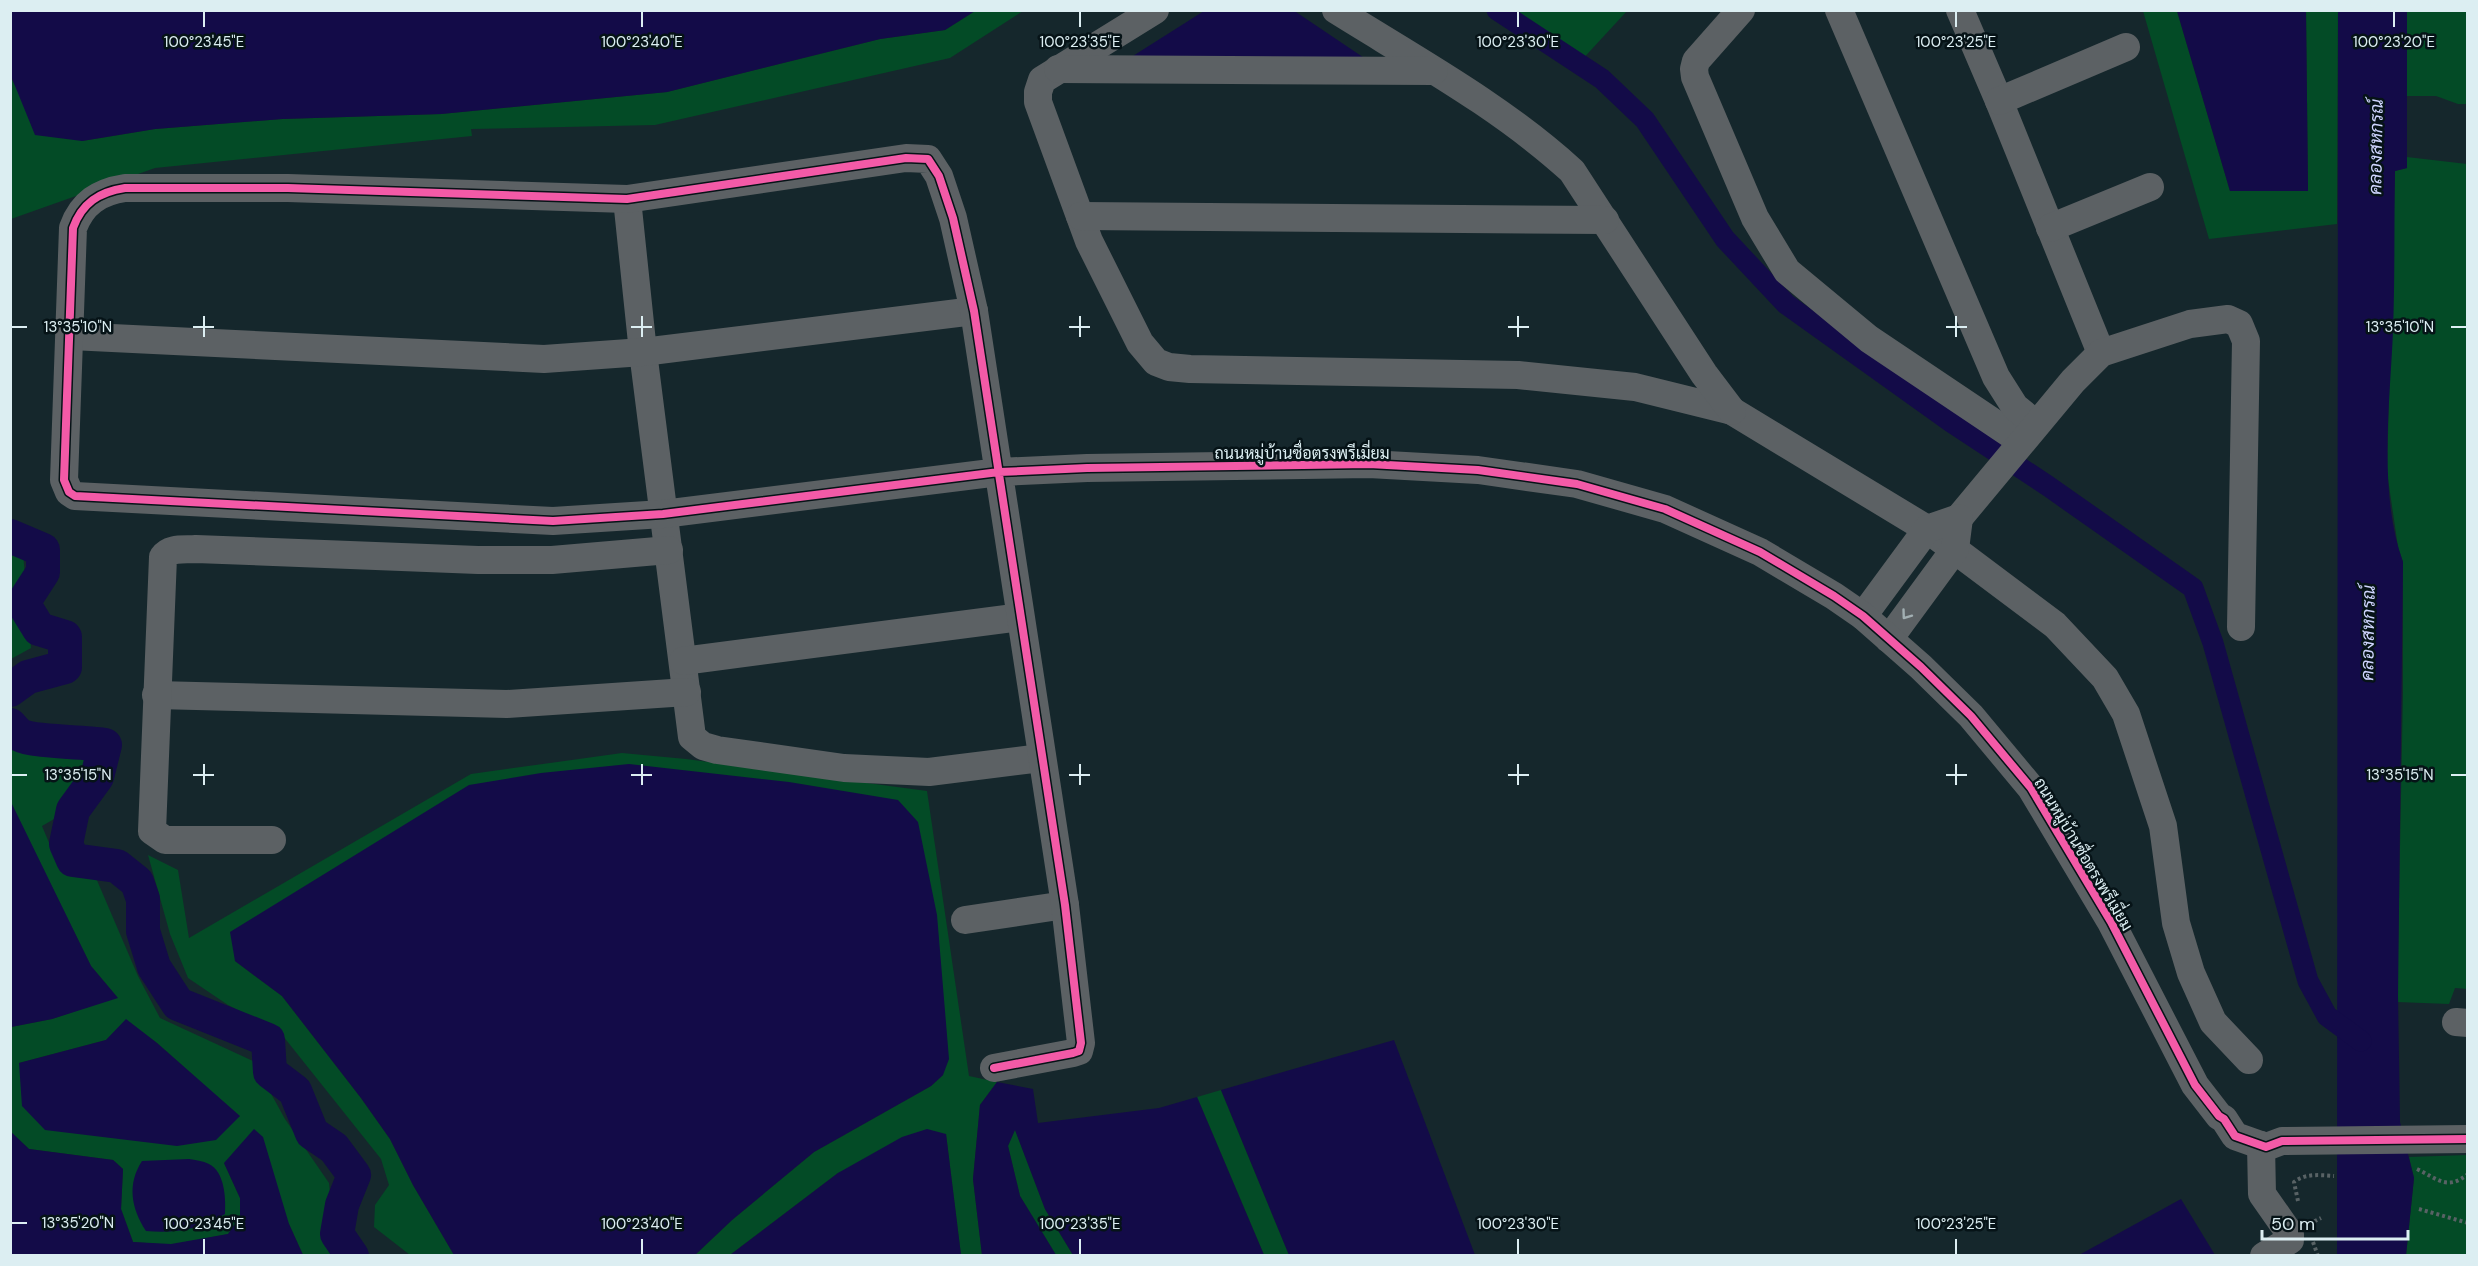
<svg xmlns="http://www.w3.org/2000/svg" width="2478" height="1266" font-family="'DM Sans',Sarabun,sans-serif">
<rect width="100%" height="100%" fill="#15272c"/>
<g fill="#034b26" fill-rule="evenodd">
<path d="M975,11H1023L950,58L655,125L471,129L472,136L155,168L11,219L10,76L18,91L82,141L155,129L282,119L441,114L667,92L880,39L945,30Z"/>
<path d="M1504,11H1627L1579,63Z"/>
<path d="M2143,11H2177L2230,191L2308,190L2306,11H2338L2337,224L2209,239Z"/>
<path d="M2407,11H2467V104H2458L2436,96H2405Z"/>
<path d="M2407,157L2467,164L2468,989L2455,988L2449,1004L2397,1002L2403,692V562L2398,547L2387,472L2395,171L2407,168Z"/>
<path d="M11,521L21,528L31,648L11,659Z"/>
<path d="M79,729L101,792L42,826L58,864L96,878L138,976L160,1018L253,1061L285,1119L329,1183L336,1255H303L289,1224L224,1163L240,1198V1217L228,1234L171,1245L133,1242L121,1209L123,1169L113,1160L29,1149L11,1132V1027L52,1019L117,997L91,966L11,804V740ZM126,1020L157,1043L240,1117L19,1063L106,1040Z"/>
<path d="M622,753L686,759L927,791L969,1076L997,1082L980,1105L973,1179L982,1255H961L946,1134L838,1173L730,1255H695L732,1220L814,1152L931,1086L943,1075L235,961L282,996L361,1098L390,1139L413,1185L454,1255H410L374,1227L375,1205L389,1185L381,1159L279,1031L228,1005L188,978L170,934L148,855L178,870L189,938L471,774Z"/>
<path d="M1221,1090L1289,1255H1264L1197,1097Z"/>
<path d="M1015,1129L1045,1209L1073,1255H1056L1020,1196L1008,1146Z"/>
<path d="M2467,1155V1255L2406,1256L2414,1178L2409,1157Z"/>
</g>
<g fill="#130b48">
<path d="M11,10H975V11L945,30L880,39L667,92L441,114L282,119L155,129L82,141L35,135L11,76Z"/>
<path d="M1293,10L1382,70L1125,61L1204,11Z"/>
<path d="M2177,11H2306L2308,191H2230Z"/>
<path d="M2338,11H2407V168L2395,171C2394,225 2395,278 2393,331C2390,403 2378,493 2403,562L2398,995L2400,1122L2414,1178L2406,1255L2337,1256Z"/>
<path d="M629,764L789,782L898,800L918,822L937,915L949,1059L943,1075L931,1086L814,1152L732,1220L695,1255H454L413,1185L390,1139L361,1098L282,996L235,961L230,932L469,785L541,773Z"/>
<path d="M11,802L91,966L118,998L52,1019L11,1027Z"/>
<path d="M126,1019L157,1043L240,1116L216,1140L177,1146L45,1130L22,1106L19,1063L106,1040Z"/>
<path d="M1394,1040L1475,1255H1289L1221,1090Z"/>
<path d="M997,1082L1033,1089L1038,1123L1159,1108L1197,1097L1264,1255H1073L1045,1209L1015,1130L1008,1146L1020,1196L1056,1255H982L973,1179L980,1105Z"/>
<path d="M254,1129L263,1137L289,1224L303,1255H11V1132L29,1149L113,1160L123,1169L121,1209L133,1242L171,1244L228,1234L240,1217V1198L224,1163Z"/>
<path d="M927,1129L946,1134L961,1255H730L838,1173L902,1137Z"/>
<path d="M189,1159C195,1160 203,1161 209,1164C225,1172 226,1199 225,1214C201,1229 174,1234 146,1231C131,1208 127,1184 142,1161Z"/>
<path d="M2181,1199L2215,1255H2079Z"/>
</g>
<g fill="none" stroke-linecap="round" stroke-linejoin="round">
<path stroke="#130b48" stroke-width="21" d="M1497,10L1602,79L1645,120L1725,239L1786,304L1951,422L2048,486L2193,588L2213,643L2308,981L2327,1016L2361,1041"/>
<g stroke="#130b48" stroke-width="34">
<path d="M10,536L43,550V572L23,603L39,629L65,637V667L28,677L10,690"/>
<path d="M10,725C13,728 17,733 20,735C32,742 88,742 105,745L97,777L73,810L66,844L73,860L117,866L137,882L143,899V931L154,967L178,1004L268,1040L270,1072L295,1091L312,1133L334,1148L354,1175L342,1205L337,1234L352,1256"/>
</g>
<g stroke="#586265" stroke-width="4" stroke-dasharray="3 3" stroke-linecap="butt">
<path d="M2417,1169C2438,1179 2447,1191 2468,1174"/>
<path d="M2298,1201L2294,1182C2306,1173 2320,1175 2334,1176"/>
<path d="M2419,1209L2468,1223"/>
<path d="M2309,1224L2321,1218"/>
<path d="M2313,1242L2318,1256"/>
</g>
<g stroke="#5c6164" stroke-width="28">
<path d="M1155,10L1042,80L1038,92V102L1089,241L1140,343L1156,362L1169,367L1190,369L1518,375L1635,387L1732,411L1927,529L2055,625L2105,678L2126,714L2163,826L2176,923L2191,973L2213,1022L2249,1060"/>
<path d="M1336,10C1416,60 1502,107 1572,171L1704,374L1732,411"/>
<path d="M1741,10L1696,61L1694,69L1695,77L1755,218L1787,271L1869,339L2021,441"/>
<path d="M1839,10L1996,377L2015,407L2036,424"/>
<path d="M1960,10L1999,101L2101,353"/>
<path d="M1058,69L1434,71"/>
<path d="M1999,101L2126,47"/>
<path d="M627,199L643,352L692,737L703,746L717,750L844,768L929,772L1041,758"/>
<path d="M1080,216L1605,220"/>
<path d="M2050,228L2150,187"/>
<path d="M71,336L544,359L643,352L974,311"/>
<path d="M1959,518L2073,381L2101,353L2190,324L2228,319L2239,324L2246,341L2241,627"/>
<path d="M1863,616L1927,529L1959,518L1955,549L1889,639"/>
<path d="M683,661L1020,617"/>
<path d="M156,695L507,704L687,692"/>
<path d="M272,840H165L152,831L163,557C170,547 184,550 196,549L478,560H552L669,550"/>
<path d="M965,920L1065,905"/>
<path d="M2456,1022L2468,1023"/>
<path d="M994,1068L1073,1053L1079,1051L1081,1043L1065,905L974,311L953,218L939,176L928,159L906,158L627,199L288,188H125C99,192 82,203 73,228L64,480L69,492L75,496L553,521L663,514L999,472L1087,468L1369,464L1478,470L1577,484L1665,509L1760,552L1834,596L1863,616L1921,667L1971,716L2031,788L2111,922L2195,1085L2219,1116L2224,1119L2235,1136L2266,1147L2282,1141L2468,1139"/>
<path d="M2261,1145L2262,1194L2290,1234V1240L2264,1256"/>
</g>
<defs>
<path id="cycleway" d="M994,1068L1073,1053L1079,1051L1081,1043L1065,905L974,311L953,218L939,176L928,159L906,158L627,199L288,188H125C99,192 82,203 73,228L64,480L69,492L75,496L553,521L663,514L999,472L1087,468L1369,464L1478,470L1577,484L1665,509L1760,552L1834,596L1863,616L1921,667L1971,716L2031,788L2111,922L2195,1085L2219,1116L2224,1119L2235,1136L2266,1147L2282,1141L2468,1139"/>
</defs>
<use href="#cycleway" stroke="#061317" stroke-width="11"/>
<use href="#cycleway" stroke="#f35aa7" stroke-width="8"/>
</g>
<defs><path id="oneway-chevron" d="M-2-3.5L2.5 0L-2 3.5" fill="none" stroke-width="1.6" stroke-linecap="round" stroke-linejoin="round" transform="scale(1.5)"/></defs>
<use stroke="#a2afb2" href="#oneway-chevron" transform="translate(1906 615) rotate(126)"/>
<path fill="none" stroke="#dceef2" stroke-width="2" d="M204,12V27M642,12V27M1080,12V27M1518,12V27M1956,12V27M2394,12V27M204,316V337M642,316V337M1080,316V337M1518,316V337M1956,316V337M12,327H27M193,327H214M631,327H652M1069,327H1090M1508,327H1529M1946,327H1967M2451,327H2466M204,764V785M642,764V785M1080,764V785M1518,764V785M1956,764V785M12,775H27M193,775H214M631,775H652M1069,775H1090M1508,775H1529M1946,775H1967M2451,775H2466M12,1223H27M204,1239V1254M642,1239V1254M1080,1239V1254M1518,1239V1254M1956,1239V1254"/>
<g text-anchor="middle" stroke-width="5" stroke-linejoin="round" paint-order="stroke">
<g font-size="16" fill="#dceef2" stroke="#061317">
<text x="1302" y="459">ถนนหมู่บ้านซื่อตรงพรีเมี่ยม</text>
<text transform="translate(2084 854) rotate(59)" y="6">ถนนหมู่บ้านซื่อตรงพรีเมี่ยม</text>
</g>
<g font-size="18" font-style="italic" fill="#cfd5fe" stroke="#061317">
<text transform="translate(2376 147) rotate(-89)" y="6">คลองสหกรณ์</text>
<text transform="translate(2368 633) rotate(-89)" y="6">คลองสหกรณ์</text>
</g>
</g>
<g font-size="15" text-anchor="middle" fill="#dceef2" stroke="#061317" stroke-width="5" stroke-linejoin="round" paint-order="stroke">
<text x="204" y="47">100°23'45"E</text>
<text x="642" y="47">100°23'40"E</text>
<text x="1080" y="47">100°23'35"E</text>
<text x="1518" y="47">100°23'30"E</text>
<text x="1956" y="47">100°23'25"E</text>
<text x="2394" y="47">100°23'20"E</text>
<text x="2400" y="332">13°35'10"N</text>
<text x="78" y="332">13°35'10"N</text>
<text x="2400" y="780">13°35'15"N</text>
<text x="78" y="780">13°35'15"N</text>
<text x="78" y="1228">13°35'20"N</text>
<text x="204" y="1229">100°23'45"E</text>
<text x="642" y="1229">100°23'40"E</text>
<text x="1080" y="1229">100°23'35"E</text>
<text x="1518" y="1229">100°23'30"E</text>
<text x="1956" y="1229">100°23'25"E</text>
</g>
<rect width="2478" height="1266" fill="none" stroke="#dceef2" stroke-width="24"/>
<path d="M2262 1230v9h146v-9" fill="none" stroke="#dceef2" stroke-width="3"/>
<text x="2271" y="1230" font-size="18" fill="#dceef2" stroke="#061317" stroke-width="4.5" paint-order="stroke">50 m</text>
</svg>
